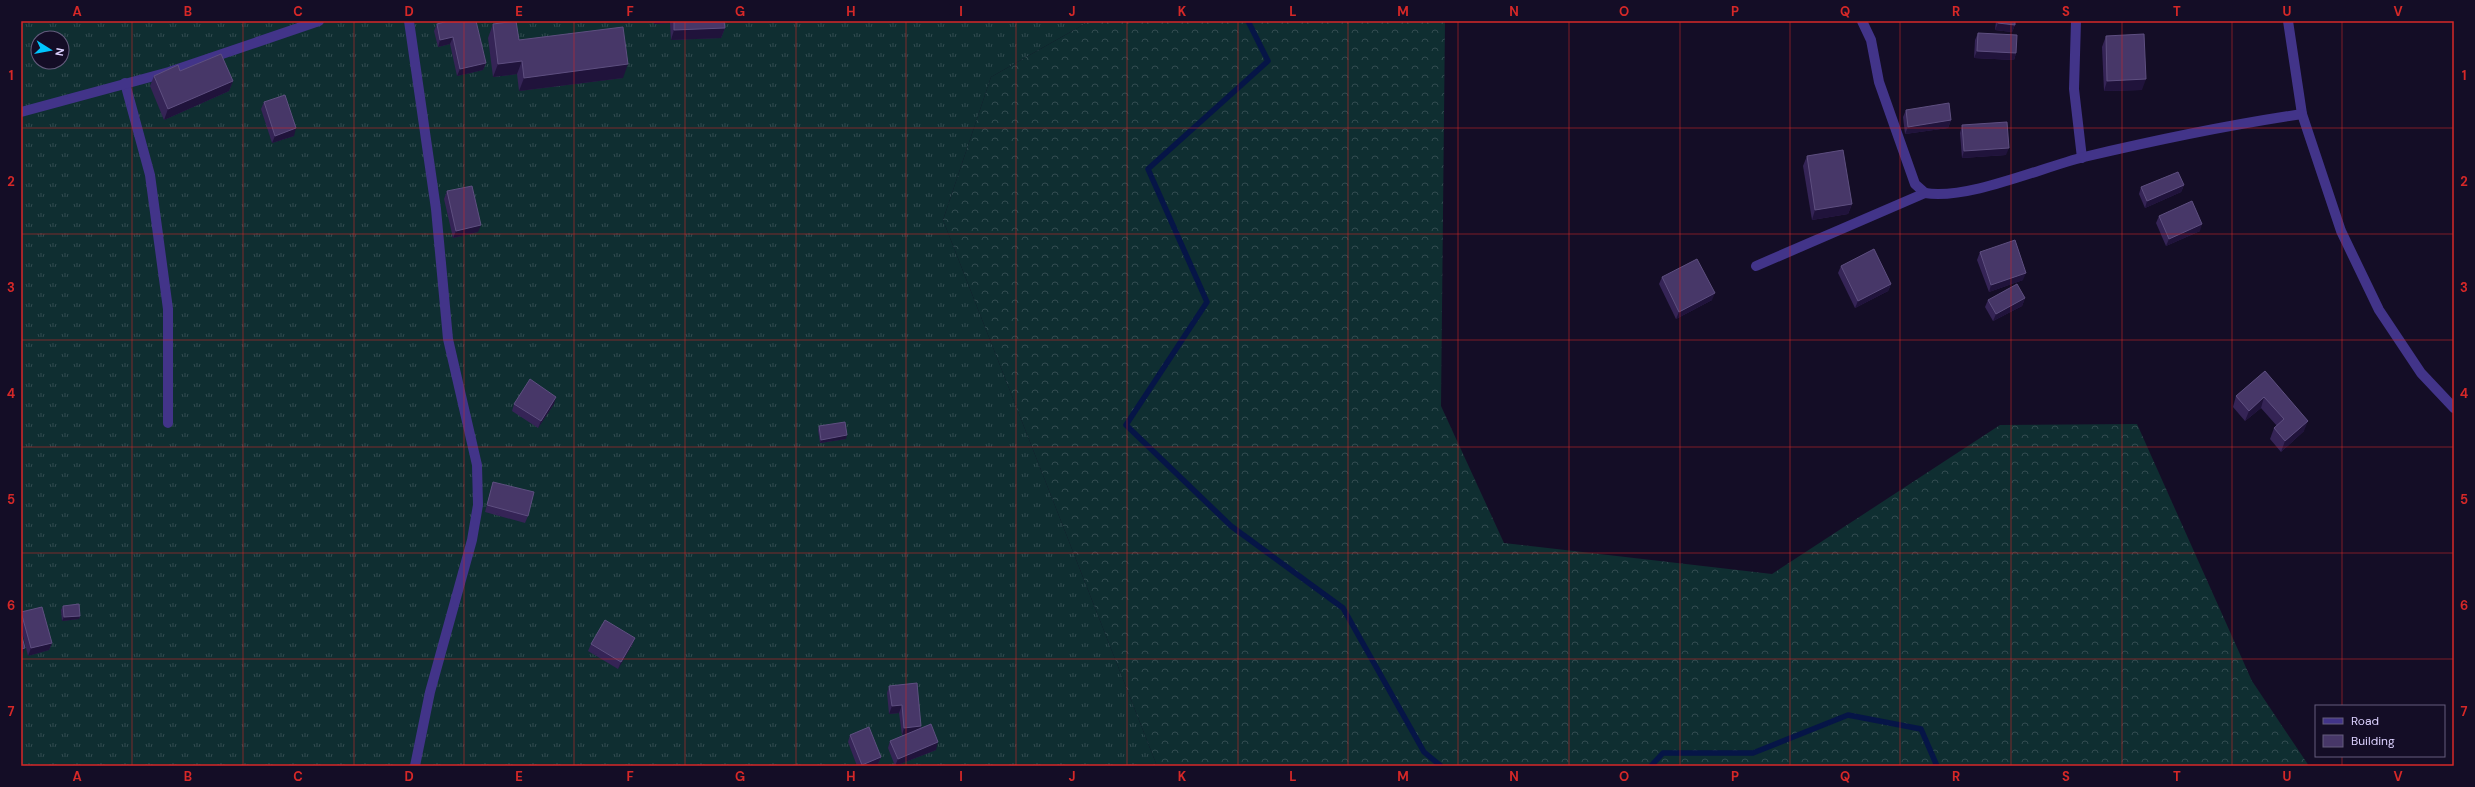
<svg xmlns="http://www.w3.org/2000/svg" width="2475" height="787" font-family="'DM Sans',sans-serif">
<defs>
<pattern id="grass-tufts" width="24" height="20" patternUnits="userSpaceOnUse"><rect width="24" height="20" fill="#0f2e31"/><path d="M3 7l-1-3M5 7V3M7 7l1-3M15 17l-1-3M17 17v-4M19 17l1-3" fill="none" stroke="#324b50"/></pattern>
<pattern id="forest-crowns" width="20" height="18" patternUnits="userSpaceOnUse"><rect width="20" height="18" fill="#0f2e31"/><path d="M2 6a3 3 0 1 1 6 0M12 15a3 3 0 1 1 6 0" fill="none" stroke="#324b50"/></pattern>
</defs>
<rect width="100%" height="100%" fill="#140d26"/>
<path fill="url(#grass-tufts)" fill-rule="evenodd" d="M21,21H1090L991,77L943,220L1157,766H21ZM38,38H62V62H38Z"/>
<path fill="url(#forest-crowns)" d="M1090,21H1445L1441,406L1504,543L1772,574L2000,425L2137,424L2252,681L2309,766H1157L943,220L991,77Z"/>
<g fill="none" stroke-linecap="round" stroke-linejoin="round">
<g stroke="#061547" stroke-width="5.5">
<path d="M1248,21L1268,61L1148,169L1207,302L1126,425L1231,526L1343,608L1424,752L1441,766"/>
<path d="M1651,766L1663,753H1753L1848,715L1921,729L1937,766"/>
</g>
<g stroke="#423489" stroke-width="10">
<path d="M409,21L436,209L448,339L477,465L478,505L472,540L430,692L415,766"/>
<path d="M1862,21L1871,40L1879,82L1915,184L1925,193"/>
<path d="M2076,21L2074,89L2082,158"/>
<path d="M2288,21L2302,114L2341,231L2379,310L2421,373L2454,408"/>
<path d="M125,83L150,175L168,309V423"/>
<path d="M21,112L169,72L319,21"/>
<path d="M1756,266L1925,193C1968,200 2040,168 2084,157C2156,140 2228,125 2302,114"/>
</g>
</g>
<g fill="#352456">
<path d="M654,21H724L725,28L721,38L671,40L670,23L654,24Z"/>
<path d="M1996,21H2015V25L2012,32L1995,30Z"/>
<path d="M437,24L486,63L483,70L457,76L450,44L438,47L434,31Z"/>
<path d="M493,24L519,40L623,78L519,91L517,74L493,77L488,38Z"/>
<path d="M1978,33L2016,53L2014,60L1974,58L1975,40Z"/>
<path d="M2106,36L2142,90L2104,91L2102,47Z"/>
<path d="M180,71L233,81L229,91L164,120L150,86L154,76Z"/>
<path d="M264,102L294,136L272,143L261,109Z"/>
<path d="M1906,110L1951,120L1948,128L1905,134L1903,117Z"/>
<path d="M1962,125L2006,155L1962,158L1960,133Z"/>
<path d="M1807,156L1852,204L1848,214L1812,220L1803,166Z"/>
<path d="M2184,185L2181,192L2145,208L2139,194L2141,187Z"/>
<path d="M447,191L478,232L453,238L444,199Z"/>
<path d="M2159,216L2200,231L2166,246L2156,223Z"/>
<path d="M1980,252L2023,280L1989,292L1977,260Z"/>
<path d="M1841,266L1891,284L1888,291L1855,308L1838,273Z"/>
<path d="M1662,277L1712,300L1676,319L1659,284Z"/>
<path d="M2025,298L2022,306L1993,321L1985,307L1988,300Z"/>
<path d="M2265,371L2304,431L2281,452L2270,439L2274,428L2277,426L2261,408L2245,421L2233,407L2236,396Z"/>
<path d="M514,404H554L538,428L512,411Z"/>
<path d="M819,426L846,439L820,443L818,430Z"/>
<path d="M493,482L528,516L525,523L485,512L491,489Z"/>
<path d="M63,606L80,616L79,619L62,621L61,610Z"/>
<path d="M21,613L52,643L49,650L28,656L21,628Z"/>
<path d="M635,638L632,645L618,669L588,651L591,644Z"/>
<path d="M889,686L921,726V728L936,750L895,766L888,748L890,741L905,735H902L899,713L889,714L887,693Z"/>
<path d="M850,735L881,757L878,764L874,766H857L848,742Z"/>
</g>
<g fill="#20133b">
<path d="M655,21H670V23L654,24Z"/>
<path d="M1998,23L2015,25L2012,32L1995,30Z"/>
<path d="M725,28L721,38L671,40L674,30Z"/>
<path d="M453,37L450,44L438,47L440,40Z"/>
<path d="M1977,51L2016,53L2014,60L1974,58Z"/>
<path d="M522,61L517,74L493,77L498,64Z"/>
<path d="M486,63L483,70L457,76L460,69Z"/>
<path d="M628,64L623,78L519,91L524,78Z"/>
<path d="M2146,79L2142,90L2104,91L2107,81Z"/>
<path d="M233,81L229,91L164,120L168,109Z"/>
<path d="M1951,120L1948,128L1905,134L1908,127Z"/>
<path d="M296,128L294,136L272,143L275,136Z"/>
<path d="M2009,148L2006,155L1962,158L1964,151Z"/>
<path d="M2184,185L2181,192L2145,208L2147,201Z"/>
<path d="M1852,204L1848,214L1812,220L1815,210Z"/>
<path d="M2202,224L2200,231L2166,246L2169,239Z"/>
<path d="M481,225L478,232L453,238L456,231Z"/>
<path d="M2026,273L2023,280L1989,292L1991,285Z"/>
<path d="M1891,284L1888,291L1855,308L1858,301Z"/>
<path d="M1715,293L1712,300L1676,319L1679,312Z"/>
<path d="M2025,298L2022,306L1993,321L1996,314Z"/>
<path d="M556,397L554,404L538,428L541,421Z"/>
<path d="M2264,397L2261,408L2245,421L2249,411Z"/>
<path d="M2308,421L2304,431L2281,452L2285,441Z"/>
<path d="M847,435L846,439L820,443L821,440Z"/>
<path d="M80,616L79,619L62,621L64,617Z"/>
<path d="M635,638L632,645L618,669L621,662Z"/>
<path d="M52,643L49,650L28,656L31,648Z"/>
<path d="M25,648L21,658V649Z"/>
<path d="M902,705L899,713L889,714L892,706Z"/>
<path d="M921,726L919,733L902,735L904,728Z"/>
<path d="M938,742L936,750L895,766L898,759Z"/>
<path d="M881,757L878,764L874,766H861L862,765Z"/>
</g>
<g fill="#473768" stroke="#5e4f80">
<path d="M448,21H476L486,63L460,69L453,37L440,40L437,24Z"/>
<path d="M516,21L519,40L623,27L628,64L524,78L522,61L498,64L493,24Z"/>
<path d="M674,21H724L725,28L674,30Z"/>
<path d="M1998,21H2015V25L1998,23Z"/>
<path d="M1978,33L2017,35L2016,53L1977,51Z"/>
<path d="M2144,34L2146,79L2107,81L2106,36Z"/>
<path d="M221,54L233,81L168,109L154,76L178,65L180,71Z"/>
<path d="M285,95L296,128L275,136L264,102Z"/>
<path d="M1949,103L1951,120L1908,127L1906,110Z"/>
<path d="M2007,122L2009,148L1964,151L1962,125Z"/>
<path d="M1843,150L1852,204L1815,210L1807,156Z"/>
<path d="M2178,172L2184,185L2147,201L2141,187Z"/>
<path d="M472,186L481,225L456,231L447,191Z"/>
<path d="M2192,201L2202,224L2169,239L2159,216Z"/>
<path d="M2015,240L2026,273L1991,285L1980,252Z"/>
<path d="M1874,249L1891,284L1858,301L1841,266Z"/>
<path d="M1697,259L1715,293L1679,312L1662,277Z"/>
<path d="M2017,284L2025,298L1996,314L1988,300Z"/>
<path d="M2265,371L2308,421L2285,441L2274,428L2284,419L2264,397L2249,411L2236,396Z"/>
<path d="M530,379L556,397L541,421L514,404Z"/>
<path d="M845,422L847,435L821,440L819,426Z"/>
<path d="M493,482L534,492L528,516L487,505Z"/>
<path d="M79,604L80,616L64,617L63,606Z"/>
<path d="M42,607L52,643L31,648L21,612Z"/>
<path d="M605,620L635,638L621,662L591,644Z"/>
<path d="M21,633L25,648L21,649Z"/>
<path d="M917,683L921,726L904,728L902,705L892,706L889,686Z"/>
<path d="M931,724L938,742L898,759L890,741Z"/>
<path d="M869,727L881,757L862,765L850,735Z"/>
</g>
<path fill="none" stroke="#d62828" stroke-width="1" stroke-opacity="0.55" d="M132,21V766M243,21V766M354,21V766M464,21V766M574,21V766M685,21V766M796,21V766M906,21V766M1016,21V766M1127,21V766M1238,21V766M1348,21V766M1458,21V766M1569,21V766M1680,21V766M1790,21V766M1900,21V766M2011,21V766M2122,21V766M2232,21V766M2342,21V706M21,128H2454M21,234H2454M21,340H2454M21,447H2454M21,553H2454M21,659H2454M2342,756V766"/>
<rect width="2475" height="787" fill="none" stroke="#140d26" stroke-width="44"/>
<rect x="2315" y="705" width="130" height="52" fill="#140d26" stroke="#645c7d"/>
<rect x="2323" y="718" width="20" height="6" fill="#423489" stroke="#645c7d"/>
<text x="2351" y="725" font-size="12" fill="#ddd2ff">Road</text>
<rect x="2323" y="735" width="20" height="12" fill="#473768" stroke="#645c7d"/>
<text x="2351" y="745" font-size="12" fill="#ddd2ff">Building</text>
<g transform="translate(50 50) rotate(101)"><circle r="19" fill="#140d26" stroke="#645c7d"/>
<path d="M0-3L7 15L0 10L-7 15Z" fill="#00c5fd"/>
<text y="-6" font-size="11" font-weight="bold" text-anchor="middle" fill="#ddd2ff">N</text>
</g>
<rect x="22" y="22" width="2431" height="743" fill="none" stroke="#d62828" stroke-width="1.5"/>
<g font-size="13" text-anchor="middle" font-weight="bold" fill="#d62828">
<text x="77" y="16">A</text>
<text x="188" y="16">B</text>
<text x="298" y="16">C</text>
<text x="409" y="16">D</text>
<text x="519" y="16">E</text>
<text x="630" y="16">F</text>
<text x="740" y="16">G</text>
<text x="851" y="16">H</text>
<text x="961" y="16">I</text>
<text x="1072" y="16">J</text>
<text x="1182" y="16">K</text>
<text x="1293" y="16">L</text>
<text x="1403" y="16">M</text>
<text x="1514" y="16">N</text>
<text x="1624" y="16">O</text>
<text x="1735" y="16">P</text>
<text x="1845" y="16">Q</text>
<text x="1956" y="16">R</text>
<text x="2066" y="16">S</text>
<text x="2177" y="16">T</text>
<text x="2287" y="16">U</text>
<text x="2398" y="16">V</text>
<text x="11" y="80">1</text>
<text x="2464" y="80">1</text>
<text x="11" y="186">2</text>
<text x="2464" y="186">2</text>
<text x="11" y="292">3</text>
<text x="2464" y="292">3</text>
<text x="11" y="398">4</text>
<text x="2464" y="398">4</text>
<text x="11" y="504">5</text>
<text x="2464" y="504">5</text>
<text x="11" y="610">6</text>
<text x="2464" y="610">6</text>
<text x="11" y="716">7</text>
<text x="2464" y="716">7</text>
<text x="77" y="781">A</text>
<text x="188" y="781">B</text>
<text x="298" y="781">C</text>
<text x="409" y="781">D</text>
<text x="519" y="781">E</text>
<text x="630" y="781">F</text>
<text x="740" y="781">G</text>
<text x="851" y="781">H</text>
<text x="961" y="781">I</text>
<text x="1072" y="781">J</text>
<text x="1182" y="781">K</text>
<text x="1293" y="781">L</text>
<text x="1403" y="781">M</text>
<text x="1514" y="781">N</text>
<text x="1624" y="781">O</text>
<text x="1735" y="781">P</text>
<text x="1845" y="781">Q</text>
<text x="1956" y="781">R</text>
<text x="2066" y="781">S</text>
<text x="2177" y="781">T</text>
<text x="2287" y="781">U</text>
<text x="2398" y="781">V</text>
</g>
</svg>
